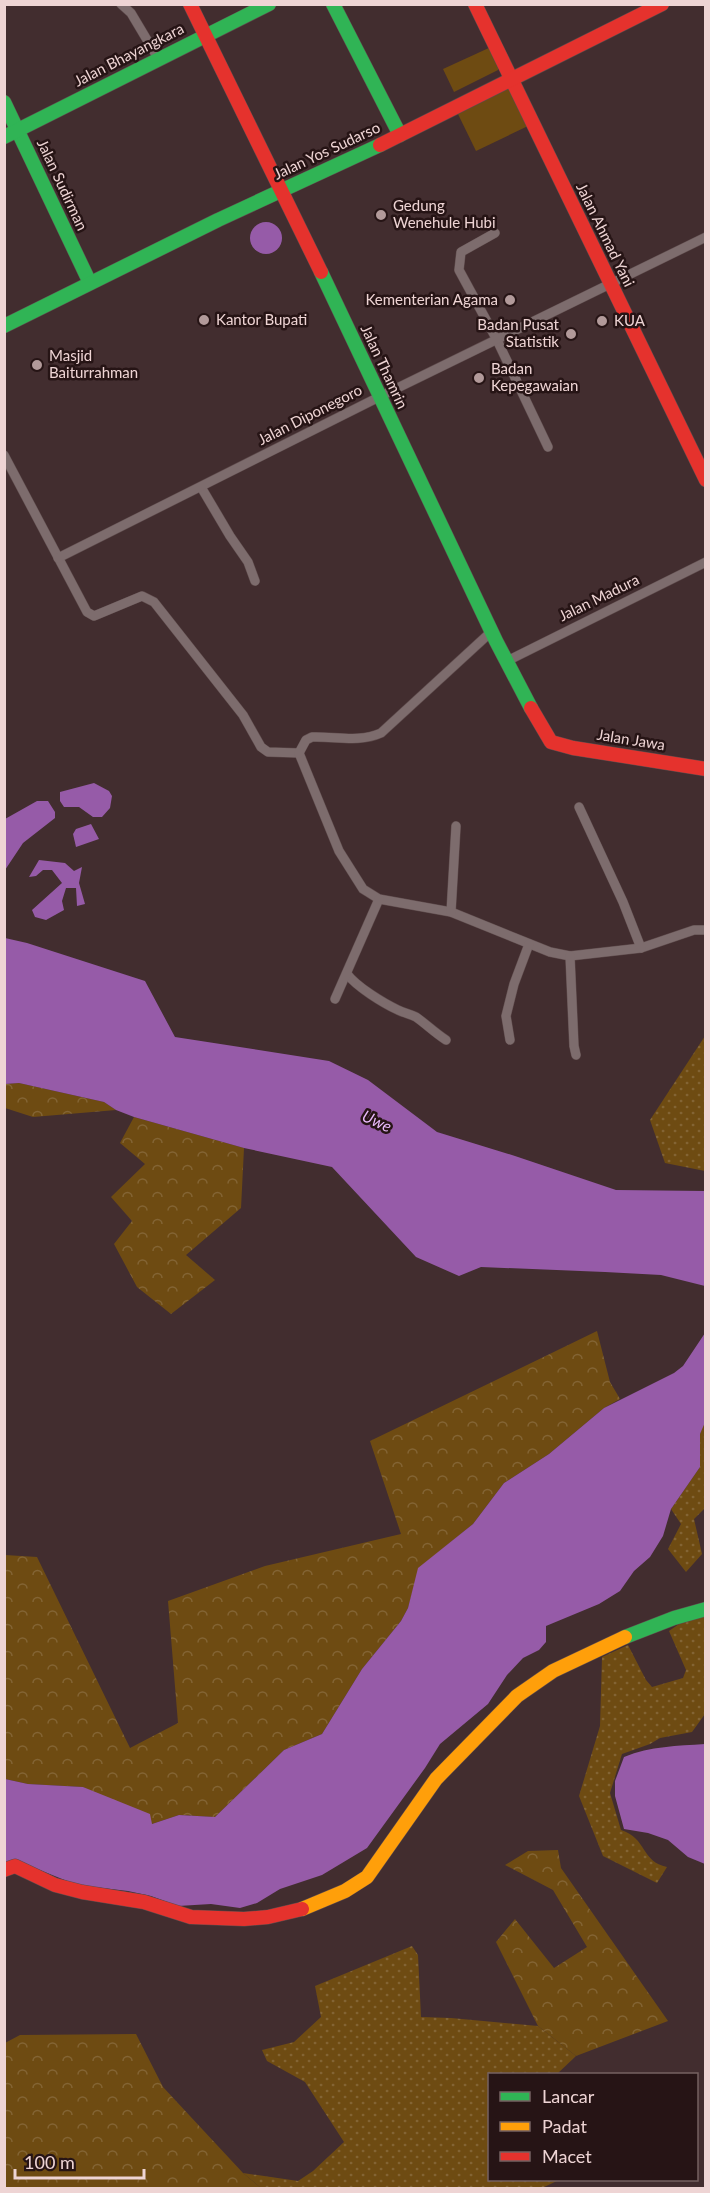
<svg xmlns="http://www.w3.org/2000/svg" width="710" height="2193" font-family="Lato,sans-serif">
<defs>
<pattern id="grass-dots" width="8" height="8" patternUnits="userSpaceOnUse" patternTransform="scale(1.5)"><rect width="8" height="8" fill="#6e4b12"/><path d="M2 2h.1M6 6h.1" fill="none" stroke="#836434" stroke-width="1.8" stroke-linecap="round"/></pattern>
<pattern id="forest-crowns" width="20" height="18" patternUnits="userSpaceOnUse" patternTransform="scale(1.5)"><rect width="20" height="18" fill="#6e4b12"/><path d="M2 6a3 3 0 1 1 6 0M12 15a3 3 0 1 1 6 0" fill="none" stroke="#836434"/></pattern>
</defs>
<rect width="100%" height="100%" fill="#422d2f"/>
<g fill="url(#grass-dots)">
<path d="M705,1036V1171L665,1163L650,1120Z"/>
<path d="M705,1420V1508L694,1519L702,1554L686,1572L668,1549L681,1524L671,1509L700,1467V1434Z"/>
<path d="M705,1616V1714L692,1732L660,1738L650,1744L622,1754L610,1793L621,1830C647,1838 641,1862 667,1867L657,1883L603,1856L579,1796L600,1726L602,1657L628,1645L646,1680L652,1687L683,1678L686,1670L669,1631L679,1624Z"/>
<path d="M412,1946L418,1955L421,2017L451,2018L538,2026L576,2056L557,2074H490V2180H559L542,2188H261L243,2173L298,2181L313,2171L344,2142L305,2082L267,2061L262,2050L294,2042L321,2017L315,1986Z"/>
</g>
<g fill="url(#forest-crowns)">
<path d="M19,1083L104,1102L116,1110L33,1117L5,1108L4,1084Z"/>
<path d="M134,1117L244,1148L241,1208L186,1255L215,1280L171,1314L137,1287L114,1244L132,1221L111,1197L145,1164L120,1143Z"/>
<path d="M597,1331L610,1382L620,1399L604,1408L549,1454L504,1483L473,1524L419,1568L408,1608L401,1621L362,1669L322,1734L284,1750L215,1817L179,1815L152,1824L83,1787L28,1784L5,1779V1555L37,1557L130,1748L178,1723L168,1601L265,1566L401,1534L370,1441Z"/>
<path d="M558,1850L561,1868L668,2021L576,2056L538,2026L496,1942L515,1919L554,1968L587,1947L553,1890L505,1865L528,1851Z"/>
<path d="M136,2034L163,2087L243,2173L261,2188H5V2043L20,2035Z"/>
</g>
<g fill="#6e4b12">
<path d="M491,47L499,66L498,70L454,92L443,69Z"/>
<path d="M509,88L528,126L476,151L456,110Z"/>
</g>
<g fill="#965ba8">
<circle cx="266" cy="238" r="16"/>
<path d="M94,783L109,791L112,796L110,808L102,817H93L79,807H64L60,801V792Z"/>
<path d="M37,801H48L55,812V818L23,843L5,870V819Z"/>
<path d="M91,824L99,839L76,847L73,834L76,829Z"/>
<path d="M39,860L65,863L74,871L82,867L79,883L85,904L77,906L76,888H66L62,901L64,910L46,920L35,917L32,910L62,883L52,870H43L36,876L29,877Z"/>
<path d="M5,938L27,943L145,981L175,1037L329,1061L368,1080L437,1132L515,1156L616,1190L705,1191V1286L661,1275L605,1272L481,1267L459,1276L416,1257L332,1167L244,1148L134,1117L116,1110L104,1102L19,1083L5,1084Z"/>
<path d="M705,1333L706,1420L700,1434V1467L671,1509L663,1536L650,1557L634,1571L620,1591L599,1604L546,1626V1642L539,1650L523,1658L507,1675L488,1704L440,1744L425,1768L367,1848L322,1875L280,1889L257,1903L240,1908L211,1904L178,1906L151,1896L128,1891L77,1885L15,1860L5,1864V1779L28,1784L83,1787L150,1814L152,1824L179,1815L215,1817L284,1750L322,1734L362,1669L401,1621L408,1608L418,1568L473,1524L504,1483L549,1454L604,1408L674,1373L683,1366Z"/>
<path d="M705,1744H706L705,1864L688,1857L668,1840L648,1833L624,1829L615,1796V1781L624,1757C651,1746 677,1746 705,1744Z"/>
</g>
<g fill="none" stroke-linecap="round" stroke-linejoin="round">
<defs>
<g id="street">
<path d="M121,4L131,13L159,60"/>
<path d="M495,233L461,252L459,270L497,340L548,447"/>
<path d="M4,455L87,612L94,616L142,596L154,602L243,715L261,747L268,752L299,753"/>
<path d="M201,487L230,536L248,562L255,581"/>
<path d="M58,558L379,397L706,237"/>
<path d="M507,661L706,562"/>
<path d="M299,753L339,851L363,889L379,899L451,912L550,952L570,956L641,948L694,930H706"/>
<path d="M299,753L306,740L312,737C335,736 359,743 381,733L492,631"/>
<path d="M579,807L623,902L641,948"/>
<path d="M451,912L456,826"/>
<path d="M570,956L574,1046L576,1055"/>
<path d="M347,974C357,987 383,1003 398,1010C404,1013 410,1014 416,1017C426,1024 435,1033 446,1040"/>
<path d="M335,999L379,899"/>
<path d="M510,1040L506,1016L514,984L529,944"/>
</g>
<g id="fast">
<path d="M333,4L400,135"/>
<path d="M4,102L90,283"/>
<path d="M4,137L269,4"/>
<path d="M321,272L496,641L531,708"/>
<path d="M4,326L218,220L380,145"/>
<path d="M625,1637L674,1618L706,1609"/>
</g>
<path id="slow" d="M302,1909L345,1891L367,1877L436,1779L517,1696L553,1671L625,1637"/>
<g id="jam">
<path d="M190,4L321,272"/>
<path d="M475,4L706,480"/>
<path d="M380,145L662,4"/>
<path d="M531,708L551,742L573,748L706,769"/>
<path d="M4,1870L15,1866L55,1885L82,1892L144,1902L191,1917L244,1919L268,1917L302,1909"/>
</g>
</defs>
<use href="#street" stroke="#5f4c4d" stroke-width="10"/>
<use href="#fast" stroke="#5f4c4d" stroke-width="15"/>
<use href="#slow" stroke="#5f4c4d" stroke-width="15"/>
<use href="#jam" stroke="#5f4c4d" stroke-width="15"/>
<use href="#street" stroke="#7d6c6d" stroke-width="9"/>
<use href="#fast" stroke="#30b455" stroke-width="14"/>
<use href="#slow" stroke="#ff9f0a" stroke-width="14"/>
<use href="#jam" stroke="#e5322d" stroke-width="14"/>
</g>
<g fill="#b29a9a" stroke="#261415" stroke-width="2">
<circle cx="381" cy="215" r="6"/>
<circle cx="510" cy="300" r="6"/>
<circle cx="204" cy="320" r="6"/>
<circle cx="602" cy="321" r="6"/>
<circle cx="571" cy="334" r="6"/>
<circle cx="37" cy="365" r="6"/>
<circle cx="479" cy="378" r="6"/>
</g>
<g text-anchor="middle" stroke-width="5" stroke-linejoin="round" paint-order="stroke">
<g font-size="15" fill="#eed4d4" stroke="#261415">
<text transform="translate(129 55) rotate(-27)" y="5">Jalan Bhayangkara</text>
<text transform="translate(327 151) rotate(-25)" y="5">Jalan Yos Sudarso</text>
<text transform="translate(62 185) rotate(65)" y="5">Jalan Sudirman</text>
<text transform="translate(605 235) rotate(64)" y="5">Jalan Ahmad Yani</text>
<text transform="translate(384 367) rotate(65)" y="5">Jalan Thamrin</text>
<text transform="translate(310 415) rotate(-27)" y="5">Jalan Diponegoro</text>
<text transform="translate(599 598) rotate(-26)" y="5">Jalan Madura</text>
<text transform="translate(631 740) rotate(9)" y="5">Jalan Jawa</text>
</g>
<g font-size="15" fill="#eed4d4" stroke="#261415" text-anchor="start">
<text x="393" y="211">Gedung<tspan x="393" dy="17">Wenehule Hubi</tspan></text>
<text x="498" y="305" text-anchor="end">Kementerian Agama</text>
<text x="216" y="325">Kantor Bupati</text>
<text x="614" y="326">KUA</text>
<text x="559" y="330" text-anchor="end">Badan Pusat<tspan x="559" dy="17">Statistik</tspan></text>
<text x="49" y="361">Masjid<tspan x="49" dy="17">Baiturrahman</tspan></text>
<text x="491" y="374">Badan<tspan x="491" dy="17">Kepegawaian</tspan></text>
</g>
<g font-size="16" font-style="italic" fill="#e9bafb" stroke="#261415">
<text transform="translate(377 1121) rotate(25)" y="6">Uwe</text>
</g>
</g>
<rect width="710" height="2193" fill="none" stroke="#eed4d4" stroke-width="12"/>
<rect x="488" y="2073" width="210" height="108" fill="#261415" stroke="#766161" stroke-width="1.5"/>
<rect x="500" y="2092" width="30" height="9" fill="#30b455" stroke="#766161" stroke-width="1.5"/>
<text x="542" y="2103" font-size="18" fill="#eed4d4">Lancar</text>
<rect x="500" y="2122" width="30" height="9" fill="#ff9f0a" stroke="#766161" stroke-width="1.5"/>
<text x="542" y="2133" font-size="18" fill="#eed4d4">Padat</text>
<rect x="500" y="2152" width="30" height="9" fill="#e5322d" stroke="#766161" stroke-width="1.5"/>
<text x="542" y="2163" font-size="18" fill="#eed4d4">Macet</text>
<path d="M15 2169v9h129v-9" fill="none" stroke="#eed4d4" stroke-width="3"/>
<text x="24" y="2169" font-size="18" fill="#eed4d4" stroke="#261415" stroke-width="4.5" paint-order="stroke">100 m</text>
</svg>
